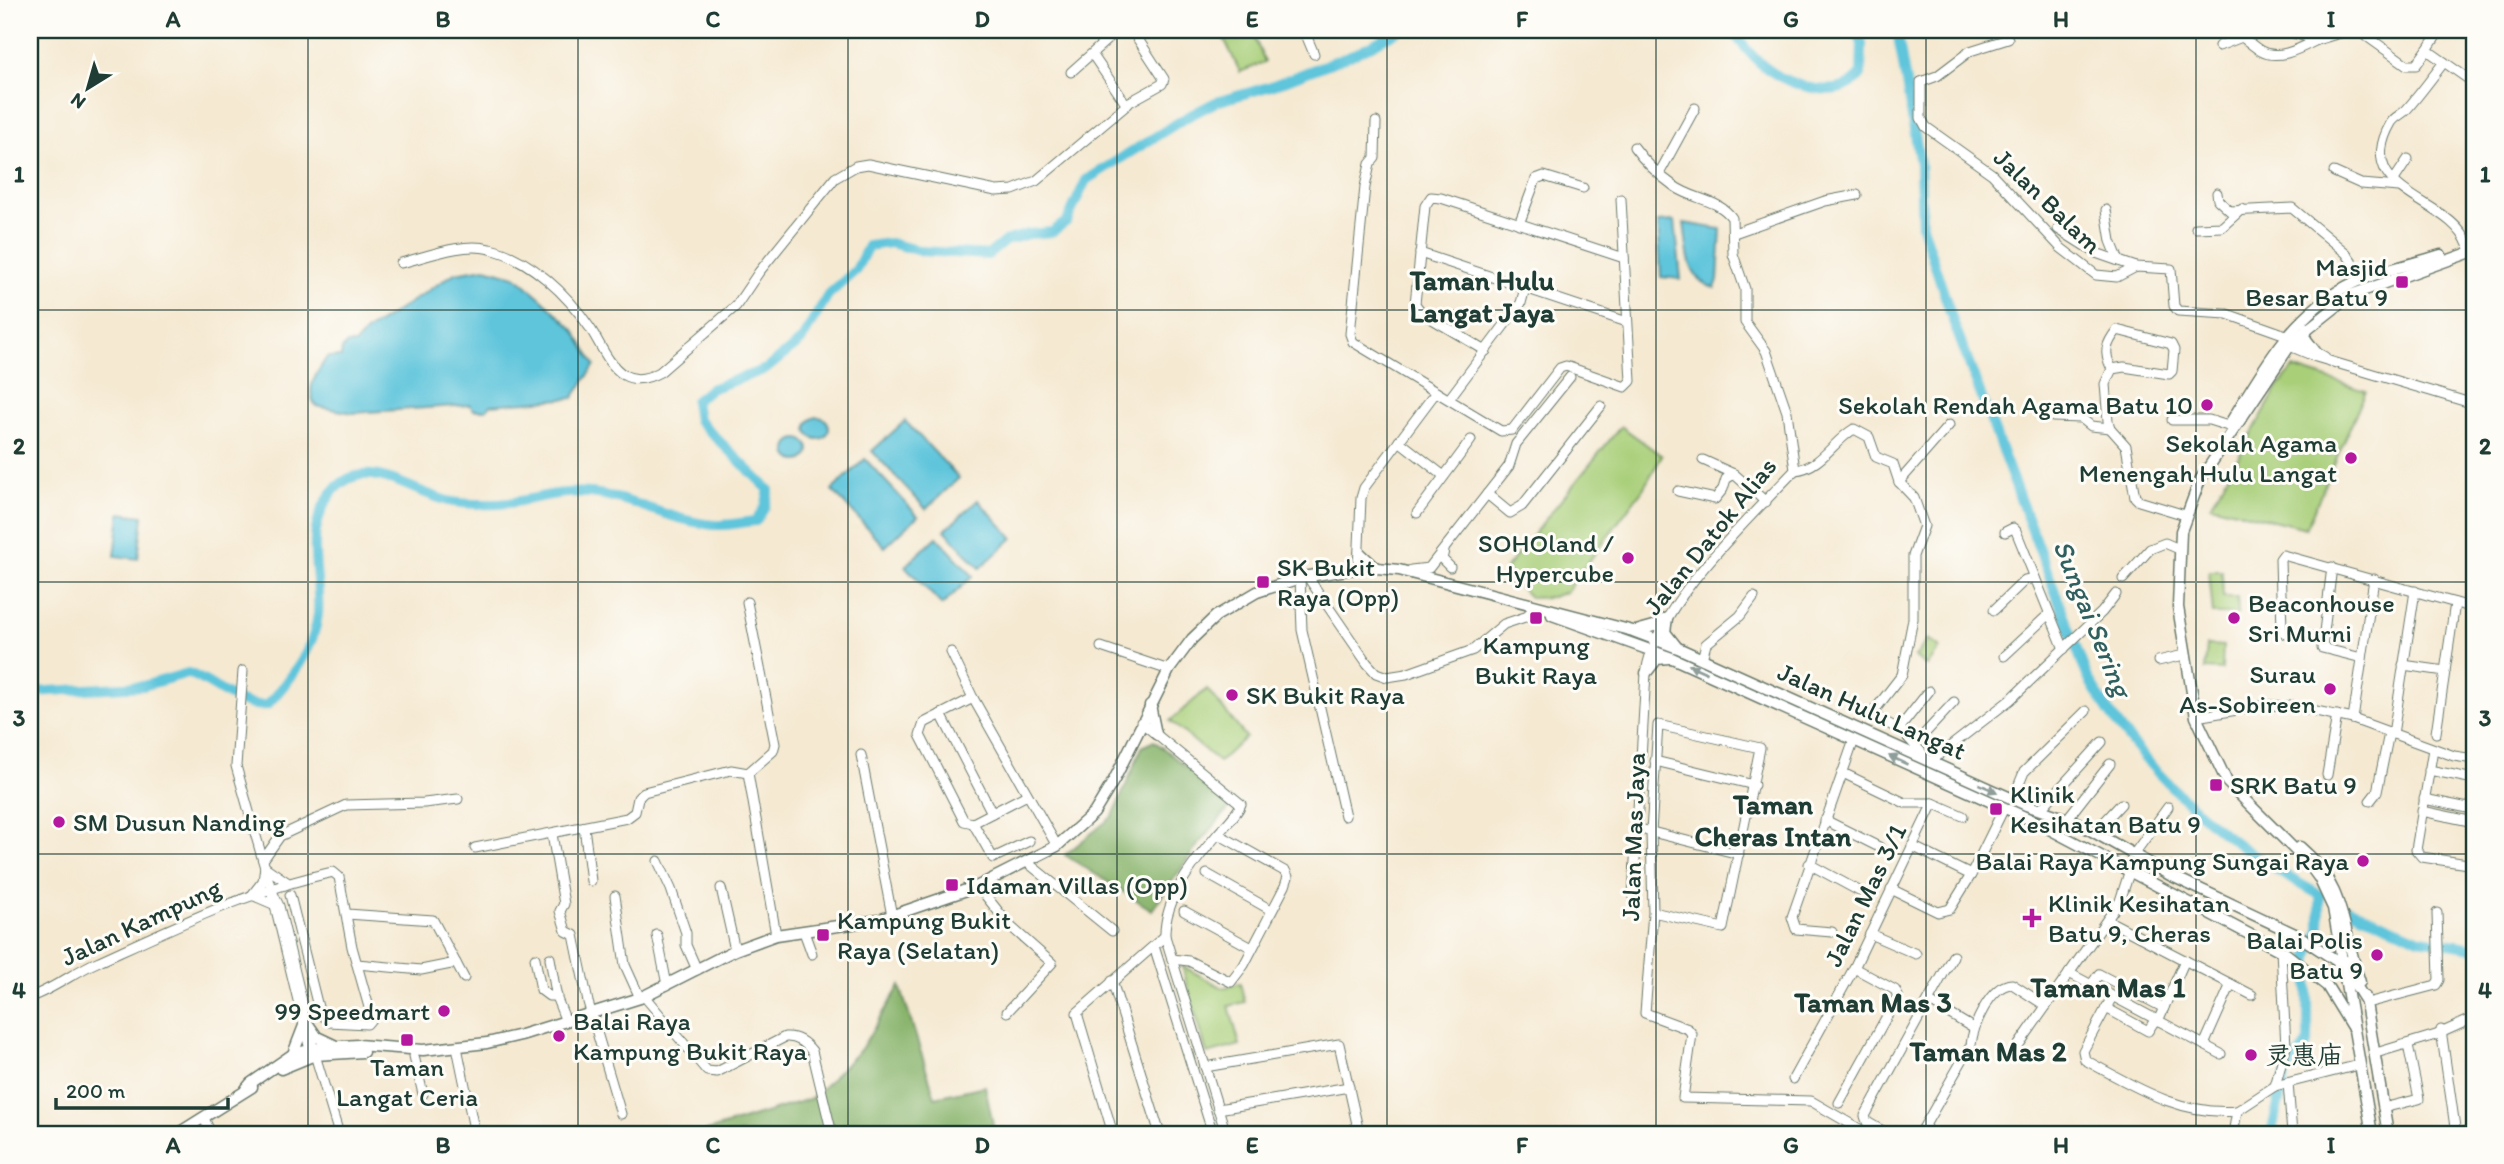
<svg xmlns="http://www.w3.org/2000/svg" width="2504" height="1164" font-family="Itim,'LXGW WenKai TC',sans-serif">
<rect width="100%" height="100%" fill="#fdfcf7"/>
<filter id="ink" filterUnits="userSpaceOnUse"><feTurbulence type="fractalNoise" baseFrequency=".0143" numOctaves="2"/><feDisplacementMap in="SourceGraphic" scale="14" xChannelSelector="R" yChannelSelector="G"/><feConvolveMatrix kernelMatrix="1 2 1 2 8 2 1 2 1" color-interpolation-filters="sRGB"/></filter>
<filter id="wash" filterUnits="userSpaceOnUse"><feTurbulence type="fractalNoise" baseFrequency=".00686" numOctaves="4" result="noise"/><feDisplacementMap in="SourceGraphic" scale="28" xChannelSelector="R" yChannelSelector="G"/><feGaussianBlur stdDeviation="1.57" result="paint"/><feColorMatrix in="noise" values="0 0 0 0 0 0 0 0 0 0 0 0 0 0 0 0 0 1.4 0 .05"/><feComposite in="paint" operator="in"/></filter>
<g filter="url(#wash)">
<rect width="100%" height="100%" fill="#f5e9d2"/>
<g fill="#a9cf79" stroke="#648656" stroke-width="2">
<path d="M1220,30H1251L1265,62L1240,72Z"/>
<path d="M2293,368L2366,391L2306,528L2211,505L2277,389Z"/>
<path d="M1621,426L1662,456L1643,489L1566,592L1552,597L1531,598L1511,579L1506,568Z"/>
<path d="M2209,571H2222L2223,597H2237L2238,614H2213Z"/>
<path d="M1928,639L1940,648L1927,666L1915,657Z"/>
<path d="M2207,645L2223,646L2222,670L2205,669Z"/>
<path d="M1207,689L1246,737L1219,762L1170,721Z"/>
<path d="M1182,966L1223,988L1240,983L1245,1002L1229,1006L1240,1045L1207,1054Z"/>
</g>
<g fill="#86b269" stroke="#52784e" stroke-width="2">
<path d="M1154,741L1233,804L1200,842L1152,910L1065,855L1113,816L1142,747Z"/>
<path d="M900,986L935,1097L985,1086L995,1134H698L812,1098L861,1049Z"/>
</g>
<g fill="#5ec5db" stroke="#3e8188" stroke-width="2">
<path d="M1675,221L1681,279L1661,277L1658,222Z"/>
<path d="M1684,223L1721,229L1718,280L1715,288C1685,280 1688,249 1684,223Z"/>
<path d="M485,268L515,276L542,299L574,330L595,365L573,398L491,405L486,410H474L470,405L353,413L316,406C304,389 317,373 327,357H341L342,349L347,344H355L367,331L455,273Z"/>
<circle cx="818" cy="428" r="11"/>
<path d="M905,421L959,478L926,509L872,451Z"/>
<circle cx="798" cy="450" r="11"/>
<path d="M865,459L918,516L885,547L832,490Z"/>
<path d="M978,500L1013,538L980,568L945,530Z"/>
<path d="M120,513L143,516L138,559L115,556Z"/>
<path d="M937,537L973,576L942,605L905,566Z"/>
</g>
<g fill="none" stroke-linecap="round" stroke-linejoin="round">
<g stroke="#5ec5db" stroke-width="10">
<path d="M1731,30C1743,45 1754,60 1769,70C1793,87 1841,102 1861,74L1862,44L1857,30"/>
<path d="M1897,30L1920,164L1922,226L1954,324L2087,676C2124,744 2183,805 2246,850C2269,867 2295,881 2320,895V931L2311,948L2308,964V1043L2286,1072L2271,1134"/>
<path d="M30,692L143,686L188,673C216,683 237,709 267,705C291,679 314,650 318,614C321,574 304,537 327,500C356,452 399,485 439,498C451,503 467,504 481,504C518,507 550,489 591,493C633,498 671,521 714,525C727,526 742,522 756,521L765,507L769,490L698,420L695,401L710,389L766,369L801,341L828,295L856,270L868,246L890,243L921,251L988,255L1005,241L1028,234L1052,232L1067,221L1086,180L1187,117L1216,102L1271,86L1356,53L1400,30"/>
<path d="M2348,908L2420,939L2474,948"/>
</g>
</g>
</g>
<g filter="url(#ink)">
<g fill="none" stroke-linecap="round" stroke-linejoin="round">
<defs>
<g id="minor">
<path d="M1304,30L1314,54"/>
<path d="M2283,30L2317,40L2350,30"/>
<path d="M2358,30L2407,65H2416L2427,50L2474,83"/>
<path d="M2008,39L1970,51L1937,76L1921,82V118L1926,127L1992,174L2061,248L2096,275L2117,277L2136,267L2171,269L2174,306L2178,311L2227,314L2286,335L2325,357"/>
<path d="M2219,46L2242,37C2248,41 2254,47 2261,51C2278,61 2301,48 2317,40"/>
<path d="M2427,50L2440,30"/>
<path d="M1092,54L1126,104L1162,84L1164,79L1132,30"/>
<path d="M2444,62C2432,78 2420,94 2407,109C2402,115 2395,116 2391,123C2350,194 2451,197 2468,245L2474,241"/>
<path d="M1071,72L1118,30"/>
<path d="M1376,122L1375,158L1370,164L1365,187L1350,334L1353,342L1501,431L1512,430L1560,368L1566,366L1625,387L1631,381L1621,199"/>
<path d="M1660,172L1695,108"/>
<path d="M2334,172L2361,184L2399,187"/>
<path d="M2394,180L2408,159"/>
<path d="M2217,193L2218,200L2230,211L2292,208L2346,253L2364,279"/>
<path d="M2106,210L2111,241L2119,261"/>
<path d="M1519,224L1536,179L1544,176L1583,188"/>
<path d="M2196,228L2222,227L2242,209"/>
<path d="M2058,229L2096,253L2136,267"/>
<path d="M1734,233L1825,201L1857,195"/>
<path d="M1420,253L1627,322"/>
<path d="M401,263C429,256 462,242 490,249C530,258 568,295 590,328C600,343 608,365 624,375C636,382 649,378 660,372L736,306L759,272L835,178L856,166L868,164L996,191L1013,190L1036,181L1128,104"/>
<path d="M2117,330L2171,344L2174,350L2172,371L2169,374L2124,367L2112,369C2103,353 2106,344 2117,330Z"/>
<path d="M2285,344L2316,357L2474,404"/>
<path d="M1486,351L1422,313L1415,304L1425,206L1431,197L1441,198L1624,258"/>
<path d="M2112,369L2105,384L2108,421L2110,428L2126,446L2135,497L2139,501L2185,515"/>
<path d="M1449,399L1521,303L1525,288"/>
<path d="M2053,417L2081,418L2091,426L2110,428"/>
<path d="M2172,420H2209L2228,426"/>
<path d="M1399,441L1444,476"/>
<path d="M1703,460L1734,474L1766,502"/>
<path d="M1795,470C1821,468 1833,441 1854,429L1869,437L1876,457L1893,464L1899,482L1914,498L1924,526L1913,556V619L1902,675L1874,711L1878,718L1902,731L1930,762L2010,700L2102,612L2116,594"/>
<path d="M1899,482L1949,425"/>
<path d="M1678,491L1715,499L1723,489L1726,479L1734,474"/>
<path d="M1487,494L1510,513L1522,506L1601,406"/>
<path d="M1417,513L1471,440"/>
<path d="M2005,532L2013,528L2016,531L2064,649"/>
<path d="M1444,551L1442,559L1450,567"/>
<path d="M2332,567L2322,648L2362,658"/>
<path d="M1358,570L1361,498L1364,488L1436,392"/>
<path d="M1411,570L1429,568L1509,466L1516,444L1570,377"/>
<path d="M1307,576L1367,663L1376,673L1387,677L1406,674L1473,650L1504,624L1525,617L1533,610"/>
<path d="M1300,577L1302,630L1345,816"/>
<path d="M2123,579L2150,549L2165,543L2179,549"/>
<path d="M747,602L775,744L773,751L748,773"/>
<path d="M1994,610L2025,580L2035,578"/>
<path d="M2322,638L2286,634L2282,631L2280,559L2283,555L2474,608"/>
<path d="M1101,647L1169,670"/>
<path d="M951,652L973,698L1057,846"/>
<path d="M2004,656L2049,614"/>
<path d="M1702,659L1706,644L1740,616L1754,597"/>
<path d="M2158,661L2184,655"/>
<path d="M2403,665L2445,671"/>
<path d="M243,671L236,766L271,889L310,1050L315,1055L279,906L271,889"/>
<path d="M973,698L924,723L920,735L964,821L973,823L1027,795"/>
<path d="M941,714L992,813"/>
<path d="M2196,717L2266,705L2293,706L2353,719L2454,756L2474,759"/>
<path d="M2353,719L2374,579"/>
<path d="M1141,722L1241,804C1237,815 1225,825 1217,835C1194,862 1164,899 1165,936L1226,1134"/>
<path d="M1899,729L1929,691"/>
<path d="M2436,733L2455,603"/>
<path d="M2393,734L2415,591"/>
<path d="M1915,744L1954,702"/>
<path d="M2433,749L2416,850L2422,857L2474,865"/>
<path d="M861,755L892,916"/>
<path d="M1655,761L1754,785"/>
<path d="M2429,770L2474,779"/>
<path d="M748,773L776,935"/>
<path d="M1843,773L1905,803H1933L1963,816"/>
<path d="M2327,775L2337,715"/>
<path d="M2013,799L2024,772L2086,711"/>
<path d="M2424,799L2468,808L2474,802"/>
<path d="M2370,801L2377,792L2389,733"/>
<path d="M2041,809L2102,742"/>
<path d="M2422,811L2474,822"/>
<path d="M2067,819L2110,764"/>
<path d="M1825,820L1879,847"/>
<path d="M973,823L993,858L1029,841"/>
<path d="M584,827L591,881"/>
<path d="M1636,828L1739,854"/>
<path d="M2095,832L2121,804"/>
<path d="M552,834L564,904L560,911L566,931L574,935L588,1002L621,1114"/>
<path d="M1912,846L1971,875"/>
<path d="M475,848L627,818L635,812L638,798L644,792L731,770L748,773"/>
<path d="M2134,854L2168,807"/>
<path d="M263,860L280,836L346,805L424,803L458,799"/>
<path d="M658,861L671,889L686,933V945L697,970"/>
<path d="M1028,863L1112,931"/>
<path d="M1809,864L1859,891"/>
<path d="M1207,874L1271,910"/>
<path d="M978,886L1009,925L1052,963L1007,1012"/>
<path d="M721,888L735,950"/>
<path d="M1891,889L1938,912L1950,909L1971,875L2004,808"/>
<path d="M1633,895L1646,673C1655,605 1748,520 1795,470L1787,412L1766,351L1745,322V289L1733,254L1732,218C1719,199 1693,200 1674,186C1660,176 1644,161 1634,147"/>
<path d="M615,896L625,965L640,998"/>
<path d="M273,904L252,895L263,881L265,867L287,882L285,885"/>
<path d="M1184,911L1252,948"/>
<path d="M1653,912L1723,928L1760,748L1658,725L1651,832L1653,912L1645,1013L1688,1029L1692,1034L1683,1098L1811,1101L1868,1134"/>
<path d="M347,914L433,920L464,978"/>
<path d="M2107,920L2252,995"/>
<path d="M804,932L812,954"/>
<path d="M1832,932L1796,929L1792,917L1854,740"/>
<path d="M1870,934L1916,954"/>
<path d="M657,935L667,985"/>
<path d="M1154,946L1213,1134"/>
<path d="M535,958L541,990L549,996H557"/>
<path d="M550,958L557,999L565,1019"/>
<path d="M1172,959L1189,961L1231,982L1244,965L1285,886L1288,877L1286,872L1218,834"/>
<path d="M357,964L421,970L456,963"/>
<path d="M2069,973L2221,1054"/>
<path d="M1112,981L1160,1134"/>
<path d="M2091,985L2099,974L2164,1008"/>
<path d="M644,996L707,1071L717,1072L785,1037C797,1036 805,1042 812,1051L832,1134"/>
<path d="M30,997C54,989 74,972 97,962C174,927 250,890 333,872L339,877L352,947L372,1018L367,1024L329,1022L319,1011L290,895"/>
<path d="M2112,997L2083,1051L2085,1060C2134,1086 2180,1116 2237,1111"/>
<path d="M1930,1002L1973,1028"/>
<path d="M2367,1003L2436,985L2439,980L2437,913"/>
<path d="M2106,1008L2148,1031L2155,1020"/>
<path d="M2158,1021L2185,960"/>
<path d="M2441,1030L2456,1134"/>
<path d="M2204,1045L2231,984"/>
<path d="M2018,1046L2120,901L2129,873"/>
<path d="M458,1052L475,1134"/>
<path d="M2376,1053L2436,1035L2474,1018"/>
<path d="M315,1055L339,1134"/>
<path d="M414,1056L423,1094"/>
<path d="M1205,1067L1339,1044L1357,1124L1353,1130L1326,1134"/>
<path d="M1793,1079L1854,968L1933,803"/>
<path d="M2288,1083L2292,1134"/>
<path d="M2275,1086L2286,1047L2281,950"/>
<path d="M1839,1103L1898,996L1895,990L1854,968"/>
<path d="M2383,1108L2419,1099L2408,1045"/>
<path d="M1218,1109L1349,1087"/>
<path d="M204,1118L211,1134"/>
<path d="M1113,1134L1077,1013L1165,936"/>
<path d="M1888,1134L1867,1122L1865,1116L1953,956"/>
<path d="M1920,1134L1971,1045C1973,1026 1990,985 2012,984L2046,1006"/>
<path d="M2233,1134L2237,1111L2275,1086L2359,1065"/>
<path d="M2453,1134L2474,1130"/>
</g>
<g id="major">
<path d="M2307,328L2305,338L2315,351"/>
<path d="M2229,425C2260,375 2287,322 2340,290C2370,272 2408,266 2441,255"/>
<path d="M1360,553L1375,567"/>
<path d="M1552,615L1672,658L2036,822L2285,953L2327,986L2352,1027"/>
<path d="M1667,618L1665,632L1676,646"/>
<path d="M1636,631L1654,626L1667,618"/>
<path d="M1646,673L1657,659L1669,658"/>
<path d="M1150,705L1156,734"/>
<path d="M2300,847C2346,886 2342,929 2360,982"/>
<path d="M2316,975L2337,970L2346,961"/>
<path d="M2365,997L2388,1134"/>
<path d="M308,1024L317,1037L334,1045"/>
<path d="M293,1054L305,1023"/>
<path d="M281,1069L315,1055L363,1052"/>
<path d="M246,1089L251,1083L293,1054L324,1047L358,1045L423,1050L487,1043L521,1035L640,998L735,950L776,935L879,920L978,886L1057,846L1094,813L1114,780L1169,670L1192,639L1216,616L1257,592L1303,577L1366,567L1399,570L1633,631L1678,648L2026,805L2076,822L2170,875L2299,936L2343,965L2367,1003"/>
<path d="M177,1134L252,1087"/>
<path d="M2372,1134L2333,908L2319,878L2308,863L2227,782L2196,717L2178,607L2181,531L2200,480L2293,341L2351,295L2474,251"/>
</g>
</defs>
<use href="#minor" stroke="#6a796b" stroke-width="11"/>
<use href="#major" stroke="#6a796b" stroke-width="13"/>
<use href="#minor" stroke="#fff" stroke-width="9"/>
<use href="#major" stroke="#fff" stroke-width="10"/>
</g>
<defs><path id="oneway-solid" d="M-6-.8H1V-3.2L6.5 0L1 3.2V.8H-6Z" transform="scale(1.75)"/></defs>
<g fill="#8f9e9a">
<use href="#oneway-solid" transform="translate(1698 669) rotate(-156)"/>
<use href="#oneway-solid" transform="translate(1898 760) rotate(-155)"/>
<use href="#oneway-solid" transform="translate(1988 788) rotate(24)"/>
</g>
</g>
<path fill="none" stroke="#1f3d34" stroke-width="2" stroke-opacity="0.55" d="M308,30V1134M578,30V1134M848,30V1134M1117,30V1134M1387,30V1134M1656,30V1134M1926,30V1134M2196,30V1134M30,310H2474M30,582H2474M30,854H2474"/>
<g fill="#b5179e" stroke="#fdfcf7" stroke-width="2.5">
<rect x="2395" y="275" width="14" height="14" rx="3.5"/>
<circle cx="2207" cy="405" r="7"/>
<circle cx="2351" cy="458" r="7"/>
<circle cx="1628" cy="558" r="7"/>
<rect x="1256" y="575" width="14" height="14" rx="3.5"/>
<rect x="1529" y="611" width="14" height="14" rx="3.5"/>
<circle cx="2234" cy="618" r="7"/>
<circle cx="2330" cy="689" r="7"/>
<circle cx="1232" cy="695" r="7"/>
<rect x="2209" y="778" width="14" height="14" rx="3.5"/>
<rect x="1989" y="802" width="14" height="14" rx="3.5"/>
<circle cx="59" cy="822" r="7"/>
<circle cx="2363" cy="861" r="7"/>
<rect x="945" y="878" width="14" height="14" rx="3.5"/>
<path d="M2028.5 907.5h7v7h7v7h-7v7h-7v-7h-7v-7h7z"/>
<rect x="816" y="928" width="14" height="14" rx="3.5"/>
<circle cx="2377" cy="955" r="7"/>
<circle cx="444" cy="1011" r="7"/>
<circle cx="559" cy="1036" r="7"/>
<rect x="400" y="1033" width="14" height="14" rx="3.5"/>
<circle cx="2251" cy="1055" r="7"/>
</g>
<g text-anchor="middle" stroke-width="6" stroke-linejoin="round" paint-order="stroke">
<g font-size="26" fill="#1f3d34" stroke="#fdfcf7">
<text transform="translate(2048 201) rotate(44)" y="9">Jalan Balam</text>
<text transform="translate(1710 536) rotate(-51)" y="9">Jalan Datok Alias</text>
<text transform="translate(1872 711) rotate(24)" y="9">Jalan Hulu Langat</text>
<text transform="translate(1633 837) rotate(-88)" y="9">Jalan Mas Jaya</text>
<text transform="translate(1865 895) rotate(-64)" y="9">Jalan Mas 3/1</text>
<text transform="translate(141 922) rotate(-25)" y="9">Jalan Kampung</text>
</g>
<g font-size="26" fill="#1f3d34" stroke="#fdfcf7" text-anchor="start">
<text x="2388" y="276" text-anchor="end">Masjid<tspan x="2388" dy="30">Besar Batu 9</tspan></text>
<text x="2193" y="414" text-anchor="end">Sekolah Rendah Agama Batu 10</text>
<text x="2337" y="452" text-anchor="end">Sekolah Agama<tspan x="2337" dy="30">Menengah Hulu Langat</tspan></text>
<text x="1614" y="552" text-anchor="end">SOHOland /<tspan x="1614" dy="30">Hypercube</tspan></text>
<text x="1277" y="576">SK Bukit<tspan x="1277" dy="30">Raya (Opp)</tspan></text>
<text x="2248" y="612">Beaconhouse<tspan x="2248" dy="30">Sri Murni</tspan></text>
<text x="1536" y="654" text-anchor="middle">Kampung<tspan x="1536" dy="30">Bukit Raya</tspan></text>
<text x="2316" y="683" text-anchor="end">Surau<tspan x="2316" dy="30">As-Sobireen</tspan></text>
<text x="1246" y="704">SK Bukit Raya</text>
<text x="2230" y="794">SRK Batu 9</text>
<text x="2010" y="803">Klinik<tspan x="2010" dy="30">Kesihatan Batu 9</tspan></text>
<text x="73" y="831">SM Dusun Nanding</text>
<text x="2349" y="870" text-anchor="end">Balai Raya Kampung Sungai Raya</text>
<text x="966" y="894">Idaman Villas (Opp)</text>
<text x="2048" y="912">Klinik Kesihatan<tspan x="2048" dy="30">Batu 9, Cheras</tspan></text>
<text x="837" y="929">Kampung Bukit<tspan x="837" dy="30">Raya (Selatan)</tspan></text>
<text x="2363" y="949" text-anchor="end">Balai Polis<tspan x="2363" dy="30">Batu 9</tspan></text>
<text x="430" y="1020" text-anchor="end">99 Speedmart</text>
<text x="573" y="1030">Balai Raya<tspan x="573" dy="30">Kampung Bukit Raya</tspan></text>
<text x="2265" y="1064">灵惠庙</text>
<text x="407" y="1076" text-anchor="middle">Taman<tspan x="407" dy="30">Langat Ceria</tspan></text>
</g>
<g font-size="28" font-weight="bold" fill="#1f3d34" stroke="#fdfcf7">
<text x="1482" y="290">Taman Hulu<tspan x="1482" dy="32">Langat Jaya</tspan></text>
<text x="1773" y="814">Taman<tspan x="1773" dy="32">Cheras Intan</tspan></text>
<text x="2108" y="997">Taman Mas 1</text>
<text x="1873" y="1012">Taman Mas 3</text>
<text x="1988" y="1061">Taman Mas 2</text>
</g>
<g font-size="28" font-style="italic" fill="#2f5f5e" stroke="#fdfcf7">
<text transform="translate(2093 618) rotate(68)" y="10">Sungai Sering</text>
</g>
</g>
<rect width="2504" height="1164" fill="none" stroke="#fdfcf7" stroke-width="77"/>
<g transform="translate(88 88) rotate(217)" stroke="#fdfcf7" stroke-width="5" paint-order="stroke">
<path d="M0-5L12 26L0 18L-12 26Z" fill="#1f3d34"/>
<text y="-10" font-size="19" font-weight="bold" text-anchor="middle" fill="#1f3d34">N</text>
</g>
<path d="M56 1098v10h172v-10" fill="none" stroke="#1f3d34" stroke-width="3.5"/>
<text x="66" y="1098" font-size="21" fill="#1f3d34" stroke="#fdfcf7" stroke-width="5" paint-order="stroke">200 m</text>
<rect x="38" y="38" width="2428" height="1088" fill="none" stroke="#1f3d34" stroke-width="2.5"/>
<g font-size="23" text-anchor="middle" font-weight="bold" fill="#1f3d34">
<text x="173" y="27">A</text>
<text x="443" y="27">B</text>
<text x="713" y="27">C</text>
<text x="982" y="27">D</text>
<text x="1252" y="27">E</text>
<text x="1522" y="27">F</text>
<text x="1791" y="27">G</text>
<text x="2061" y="27">H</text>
<text x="2331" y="27">I</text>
<text x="19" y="182">1</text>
<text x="2485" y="182">1</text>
<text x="19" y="454">2</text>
<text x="2485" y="454">2</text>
<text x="19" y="726">3</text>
<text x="2485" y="726">3</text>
<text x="19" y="998">4</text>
<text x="2485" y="998">4</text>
<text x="173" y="1153">A</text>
<text x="443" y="1153">B</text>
<text x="713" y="1153">C</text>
<text x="982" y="1153">D</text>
<text x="1252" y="1153">E</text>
<text x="1522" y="1153">F</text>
<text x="1791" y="1153">G</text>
<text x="2061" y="1153">H</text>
<text x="2331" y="1153">I</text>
</g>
</svg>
